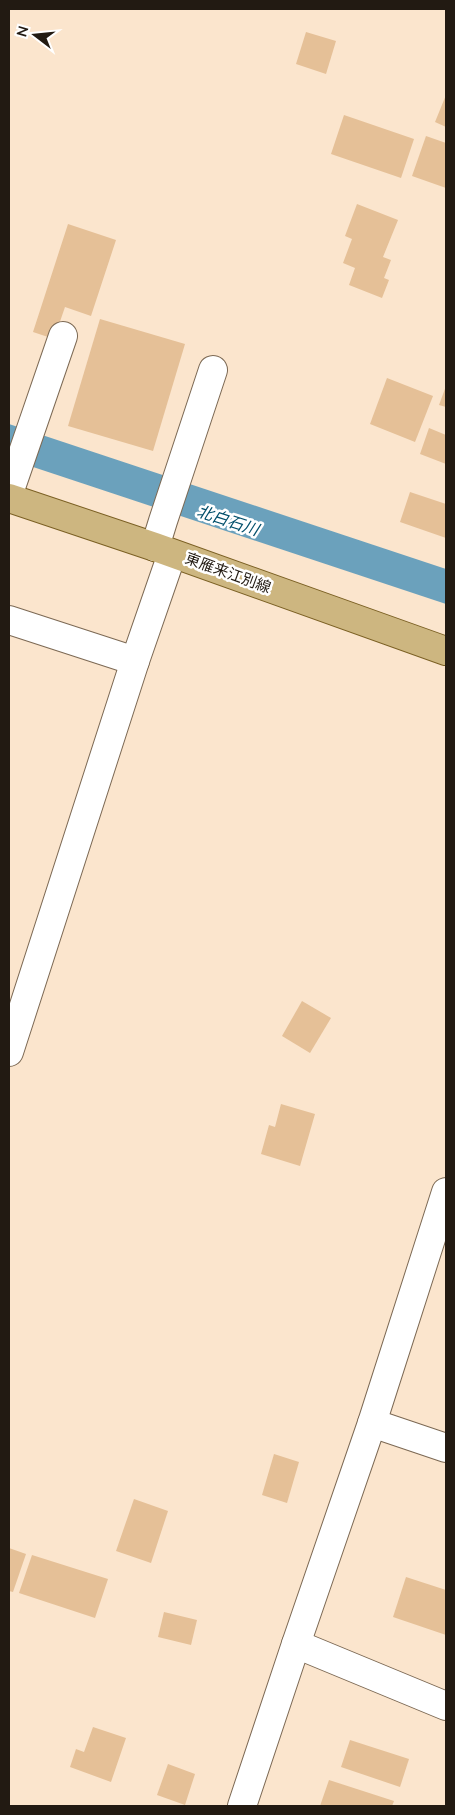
<svg xmlns="http://www.w3.org/2000/svg" width="455" height="1815" font-family="'Nunito Sans','Noto Sans JP',sans-serif">
<rect width="100%" height="100%" fill="#fbe5cd"/>
<path fill="#6ba1bc" d="M9,424L446,569V604L9,459Z"/>
<g fill="#e5c097">
<path d="M306,32L336,41L326,74L296,64Z"/>
<path d="M446,95V127L435,122Z"/>
<path d="M344,115L414,139L401,178L331,154Z"/>
<path d="M426,136L446,143V188L412,176Z"/>
<path d="M357,204L398,220L383,257L391,260L384,278L389,280L382,298L349,285L355,268L343,263L352,239L345,236Z"/>
<path d="M68,224L116,240L91,316L65,307L54,339L33,332Z"/>
<path d="M100,319L185,344L153,451L68,426Z"/>
<path d="M387,378L433,396L415,442L370,424Z"/>
<path d="M446,386V407L439,405Z"/>
<path d="M429,428L446,435V464L420,454Z"/>
<path d="M410,492L446,504V538L400,522Z"/>
<path d="M302,1001L331,1018L310,1053L282,1036Z"/>
<path d="M281,1104L315,1114L300,1166L261,1154L269,1125L275,1127Z"/>
<path d="M274,1454L299,1462L287,1503L262,1495Z"/>
<path d="M134,1499L168,1511L151,1563L116,1551Z"/>
<path d="M9,1548L26,1554L13,1592L9,1591Z"/>
<path d="M32,1555L108,1579L95,1618L19,1593Z"/>
<path d="M406,1577L446,1590V1635L393,1617Z"/>
<path d="M164,1612L197,1620L191,1645L158,1637Z"/>
<path d="M93,1727L126,1738L111,1782L70,1767L76,1749L84,1752Z"/>
<path d="M350,1740L409,1759L400,1787L341,1767Z"/>
<path d="M168,1764L195,1774L185,1805L157,1795Z"/>
<path d="M329,1780L394,1801L392,1806H320Z"/>
</g>
<g fill="none" stroke-linecap="round" stroke-linejoin="round">
<defs>
<g id="minor">
<path d="M9,493L63,336"/>
<path d="M155,547L163,521L213,370"/>
<path d="M9,620L135,661"/>
<path d="M9,1052L135,661L172,554"/>
<path d="M372,1423L446,1448"/>
<path d="M296,1644L446,1706"/>
<path d="M242,1806L296,1644L372,1423L446,1192"/>
</g>
<path id="major" d="M9,498L155,547L446,651"/>
</defs>
<use href="#minor" stroke="#7c6954" stroke-width="30"/>
<use href="#major" stroke="#7b6023" stroke-width="30"/>
<use href="#minor" stroke="#fff" stroke-width="28"/>
<use href="#major" stroke="#cdb680" stroke-width="28"/>
</g>
<g text-anchor="middle" stroke-width="5" stroke-linejoin="round" paint-order="stroke">
<g font-size="15" fill="#221a12" stroke="#fff">
<text transform="translate(228 573) rotate(20)" y="5">東雁来江別線</text>
</g>
<g font-size="16" font-style="italic" fill="#024f6b" stroke="#fff">
<text transform="translate(228 520) rotate(18)" y="6">北白石川</text>
</g>
</g>
<rect width="455" height="1815" fill="none" stroke="#221a12" stroke-width="20"/>
<g transform="translate(35 35) rotate(286)" stroke="#ffffff" stroke-width="4" paint-order="stroke">
<path d="M0-4L9 19L0 12L-9 19Z" fill="#221a12"/>
<text y="-8" font-size="14" font-weight="bold" text-anchor="middle" fill="#221a12">N</text>
</g>
</svg>
